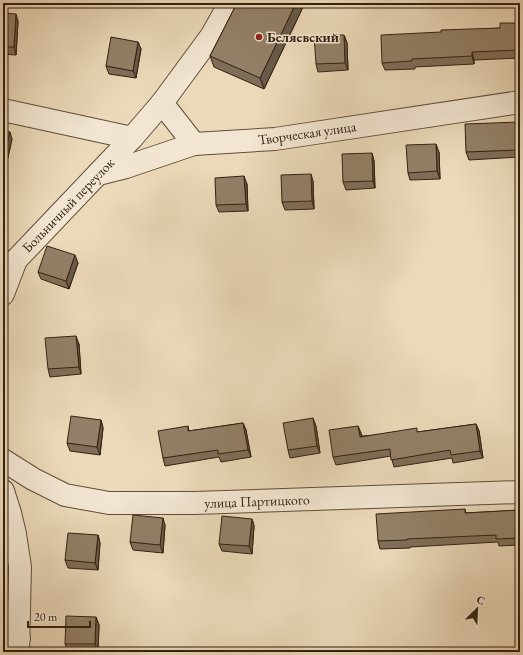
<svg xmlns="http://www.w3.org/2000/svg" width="523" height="655" font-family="'EB Garamond',serif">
<rect width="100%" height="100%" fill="#ebd9b9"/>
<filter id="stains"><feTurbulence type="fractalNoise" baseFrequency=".005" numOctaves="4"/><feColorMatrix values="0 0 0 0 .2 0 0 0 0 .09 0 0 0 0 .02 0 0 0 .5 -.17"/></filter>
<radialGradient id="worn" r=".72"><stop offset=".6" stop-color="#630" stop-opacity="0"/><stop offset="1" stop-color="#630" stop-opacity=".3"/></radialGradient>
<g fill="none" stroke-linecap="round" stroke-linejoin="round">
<defs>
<g id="minor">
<path d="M162,103L194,144"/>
<path d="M3,110L132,138"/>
<path d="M98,174L126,167L194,144L275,139L520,102"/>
<path d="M3,460L33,479L65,495L109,503H194L520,492"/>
<path d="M3,652L19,638"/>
</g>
<g id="tertiary">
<path d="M3,271L16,260L132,138L162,103L212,35L230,3"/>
<path d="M3,294L16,260"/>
<path d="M3,491L10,513L15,534L20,567L18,652"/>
</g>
</defs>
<use href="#minor" stroke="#614e3a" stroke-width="24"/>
<use href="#tertiary" stroke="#614e3a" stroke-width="24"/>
<use href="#minor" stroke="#f2e6d2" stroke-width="22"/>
<use href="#tertiary" stroke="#f2e6d2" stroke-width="22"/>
</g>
<g fill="#7e6e59" stroke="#332010">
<path d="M237,3H302L303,7L264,89L214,67L210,56Z"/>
<path d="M3,13L18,21L16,55L3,54Z"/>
<path d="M520,23V58L474,60V64L415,67V69L385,70L382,63L441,32L500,28Z"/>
<path d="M344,35L347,43L348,70L318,72L316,64Z"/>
<path d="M138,42L141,49L136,78L109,74L106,66Z"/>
<path d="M520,122V157L469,160L466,152Z"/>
<path d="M3,130L12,139L6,166L3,165Z"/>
<path d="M439,152L440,179L410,180L408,173Z"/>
<path d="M372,153L374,161L375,188L346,190L343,182Z"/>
<path d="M313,181L314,209L285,210L282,202Z"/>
<path d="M247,184L248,211L219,212L216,205Z"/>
<path d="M78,263L69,289L41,279L38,272Z"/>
<path d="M79,344L81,374L50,377L48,369Z"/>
<path d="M101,420L103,428L100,455L70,451L67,443Z"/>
<path d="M243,423L246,430L251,457L221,462L219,457L165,466L163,458L188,426L189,431Z"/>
<path d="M476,424L479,431L483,458L453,463L452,458L394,467L391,456L336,465L333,457L358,426L362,436L418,432Z"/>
<path d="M316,426L320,453L290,458L288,450Z"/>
<path d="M465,509L466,513L520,510V545L499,546L498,542L410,547V548L380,549L378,541Z"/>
<path d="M252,519L254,526L252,554L222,551L219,544Z"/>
<path d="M165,525L163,553L133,550L130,542Z"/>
<path d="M98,535L100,543L98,570L68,568L65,560Z"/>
<path d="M96,617L99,625L98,652L68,651L65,644Z"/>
</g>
<g fill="#675a49" stroke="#332010">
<path d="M296,3H302L303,7L264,89L260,78Z"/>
<path d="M16,14L18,21L16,55L14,47Z"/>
<path d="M344,35L347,43L348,70L345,63Z"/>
<path d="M138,42L141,49L136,78L133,71Z"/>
<path d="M472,52L474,60V64L472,56Z"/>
<path d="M10,132L12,139L6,166L3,158Z"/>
<path d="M436,144L439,152L440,179L437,171Z"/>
<path d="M372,153L374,161L375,188L373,181Z"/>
<path d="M311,174L313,181L314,209L312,201Z"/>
<path d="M244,176L247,184L248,211L246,204Z"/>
<path d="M75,255L78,263L69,289L66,281Z"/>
<path d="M76,336L79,344L81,374L79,367Z"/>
<path d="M313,418L316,426L320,453L317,446Z"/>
<path d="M101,420L103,428L100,455L97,447Z"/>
<path d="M243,423L246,430L251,457L248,450Z"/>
<path d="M476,424L479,431L483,458L480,451Z"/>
<path d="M358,426L361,433L363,444L360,437Z"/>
<path d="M163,518L165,525L163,553L160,545Z"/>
<path d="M252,519L254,526L252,554L249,546Z"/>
<path d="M98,535L100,543L98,570L95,563Z"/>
<path d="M96,617L99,625L98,652L95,644Z"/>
</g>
<g fill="#938068" stroke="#332010">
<path d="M237,3H296L260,78L210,56Z"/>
<path d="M3,13L16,14L14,47H3Z"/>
<path d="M500,23H520V50L472,52V56L412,59V61L382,63L381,35L441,32V30L500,28Z"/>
<path d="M344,35L345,63L316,64L314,36Z"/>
<path d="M111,37L138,42L133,71L106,66Z"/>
<path d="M520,122V150L466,152L465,124Z"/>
<path d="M3,130L10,132L3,158Z"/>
<path d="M436,144L437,171L408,173L406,145Z"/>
<path d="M372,153L373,181L343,182L342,154Z"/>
<path d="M311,174L312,201L282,202L281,175Z"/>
<path d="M244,176L246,204L216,205L215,178Z"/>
<path d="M47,246L75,255L66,281L38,272Z"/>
<path d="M76,336L79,367L48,369L45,338Z"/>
<path d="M71,416L101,420L97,447L67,443Z"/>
<path d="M313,418L317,446L288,450L283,423Z"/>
<path d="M243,423L248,450L218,454V450L163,458L158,431L188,426V431Z"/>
<path d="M476,424L480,451L451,455L450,450L391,460L390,449L333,457L329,430L358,426L360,437L417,428V432Z"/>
<path d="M465,509V513L520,510V538L496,539V535L407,539V540L378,541L376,514Z"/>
<path d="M133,515L163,518L160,545L130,542Z"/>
<path d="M222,516L252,519L249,546L219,544Z"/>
<path d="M68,533L98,535L95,563L65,560Z"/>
<path d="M66,616L96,617L95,644H65Z"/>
</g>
<circle fill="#8f2418" stroke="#f2e6d2" stroke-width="1.5" cx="259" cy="37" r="4"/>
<g text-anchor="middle" stroke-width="3" stroke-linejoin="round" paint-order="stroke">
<g font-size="14" font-weight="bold" fill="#332010" stroke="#f2e6d2" text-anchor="start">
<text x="267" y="42">Беляевский</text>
</g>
<g font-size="14" fill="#332010" stroke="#f2e6d2">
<text transform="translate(307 133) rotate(-8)" y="5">Творческая улица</text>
<text transform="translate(68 205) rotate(-46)" y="5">Больничный переулок</text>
<text transform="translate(257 501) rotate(-2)" y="5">улица Партицкого</text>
</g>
</g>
<rect width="523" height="655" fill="none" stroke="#ebd9b9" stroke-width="16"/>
<rect x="4" y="4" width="515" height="647" fill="none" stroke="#332010" stroke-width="2"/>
<rect x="8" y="8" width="507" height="639" fill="none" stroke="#332010"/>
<g transform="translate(477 609) rotate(24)" stroke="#f2e6d2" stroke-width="3" paint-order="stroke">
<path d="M0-3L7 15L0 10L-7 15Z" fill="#332010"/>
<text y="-6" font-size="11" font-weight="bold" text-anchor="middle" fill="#332010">С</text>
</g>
<path d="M28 621v6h62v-6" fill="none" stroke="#332010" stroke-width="2"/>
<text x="34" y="621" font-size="12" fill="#332010" stroke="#f2e6d2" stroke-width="3" paint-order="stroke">20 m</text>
<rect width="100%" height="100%" filter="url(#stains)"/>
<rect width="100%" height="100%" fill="url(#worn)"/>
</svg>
